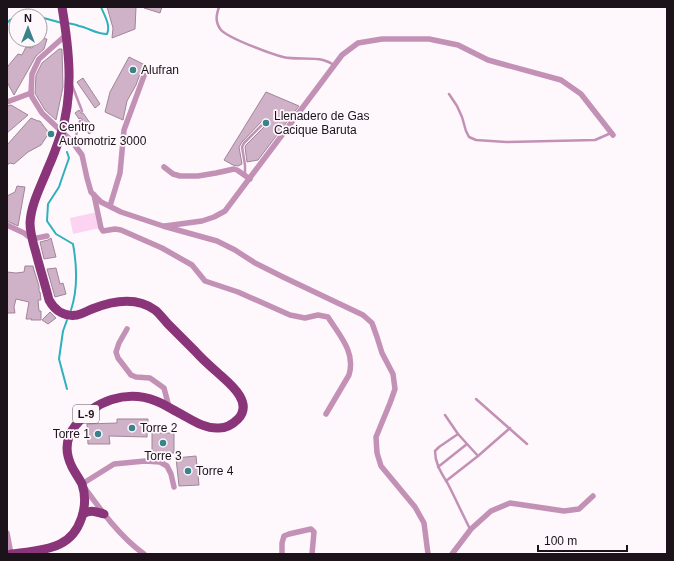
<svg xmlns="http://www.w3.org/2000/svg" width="674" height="561" font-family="Arial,sans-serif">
<rect width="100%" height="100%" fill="#fef8fc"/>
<path fill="#fcd4f1" d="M97,212L100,228L73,234L70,218Z"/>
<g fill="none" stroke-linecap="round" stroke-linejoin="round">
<g stroke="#2fb1bd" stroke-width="2">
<path d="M22,16L27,14L34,16"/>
<path d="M40,17L62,23"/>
<path d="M7,23L10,20L16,18"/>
<path d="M67,23C71,24 75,24 79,26C89,28 96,34 107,34C111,25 104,15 101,7"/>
<path d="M67,152L69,158L62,178L59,187L48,204L47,221L56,234L73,244C77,266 78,289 71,310"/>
<path d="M67,389L59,359L63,331L67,320"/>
</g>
</g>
<g fill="#cfb2c7" stroke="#a08599">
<path d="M107,7H136L135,29L112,38L113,28Z"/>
<path d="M144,7H162L160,13L144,8Z"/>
<path d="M40,38L47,39L44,49L36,56L14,95L7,82V68L8,66L18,54L22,55L26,47L32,48L36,40H40Z"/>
<path d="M59,49H62L63,87L56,120L45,110L36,95L35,93L36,75L42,63Z"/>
<path d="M129,57L147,66L145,69L141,71L136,85L127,101L123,120L105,112L110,92Z"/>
<path d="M83,78L100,104L95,108L77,82Z"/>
<path d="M266,92L299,106L258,160L247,162L245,147L246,145L266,125L267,122L264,120L262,121L242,142L239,147L242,164L238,166L233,165L224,160Z"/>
<path d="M11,105L28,115L7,133V106Z"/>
<path d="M79,110L81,113H83L95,130L89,134L82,124V119L80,118L79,119L75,113Z"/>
<path d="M31,118L38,121H40L49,133L41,145L28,152L14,164L10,163L7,165V145Z"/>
<path d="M17,186L25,187L18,226L7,221V196L15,192Z"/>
<path d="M51,238L56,257L44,259L40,242L48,240Z"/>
<path d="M25,266H33L34,270L39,286V291L40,292L41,300H38L39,311H41V320H31L32,319H26L29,302L16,299L14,307L15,313H7V272L16,273L24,272Z"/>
<path d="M56,268L60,284L63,283L66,294L55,297L47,269Z"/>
<path d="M50,312L56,318L48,324L42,320Z"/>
<path d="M117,419H148L147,437L109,436L110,444H88L87,424L117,423Z"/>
<rect x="152" y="433" width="22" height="20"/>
<path d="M196,456L199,485L179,486L176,458Z"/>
</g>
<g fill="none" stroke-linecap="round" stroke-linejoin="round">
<g stroke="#c291b5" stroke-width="2.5">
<path d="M219,7C216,16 215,22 221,30C228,38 271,54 283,57C296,60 310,57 323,60C327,61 331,63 334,65"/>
<path d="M72,85L82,111"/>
<path d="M449,94L457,106L462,117L466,131L469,137L476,140L506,142L595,140L611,133"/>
<path d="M73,142L75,139L80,121"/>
<path d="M245,175V165L242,147L244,143L264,123"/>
<path d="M476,399L527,444"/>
<path d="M445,415L458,434L439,447L435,451C435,465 443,475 449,486C456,500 463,515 470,529"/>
<path d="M478,456L510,428"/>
<path d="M438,467L467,444"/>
<path d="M446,481L478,456L458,434"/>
</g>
<g stroke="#c291b5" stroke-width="5.5">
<path d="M66,35L39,59L32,74L31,93L32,97L42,113L62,132L71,140L82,155L87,178L91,192L101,202L121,212L163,226L217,241L235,250L255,263L283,277L363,315L372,323L377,337L382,353L393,374L395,389L390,403L376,437L377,453L381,466L415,507L424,523L428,554"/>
<path d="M7,102L31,93"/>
<path d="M164,167L173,174L180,176H198L216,173L234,169L237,170L250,179"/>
<path d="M94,195L101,228L103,231L115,229L121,230L162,248L192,265L205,281L238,292L290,315L305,318L318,315L328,317C339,335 356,352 349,375L326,414"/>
<path d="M110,206L120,173L124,130L145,73"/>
<path d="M7,225L24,233L32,239L47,236"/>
<path d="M165,226L202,221L214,217L225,211L342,55L358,43L382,39H429L458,45L488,60L561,80L581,94L613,135"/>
<path d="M127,329L119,343L116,352L118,358L131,375L136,377L150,378L164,388L169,407"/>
<path d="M7,533L11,554"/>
<path d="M144,554C119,536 100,509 82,484L114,464L145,461L160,462L167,466L171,474L174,487"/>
<path d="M282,554V543L284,536L289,534L311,529L314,532L312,554"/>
<path d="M452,554L471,529L491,511L510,503L564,511L579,509L593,496"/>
</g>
<g stroke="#8a3579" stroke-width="9">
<path d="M83,514C91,509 96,512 104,514"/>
<path d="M11,554C26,552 46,551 60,544C81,534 89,505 82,484C79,478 75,473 72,467C65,453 65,439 75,426C94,401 126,389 156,401C164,404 173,410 181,414C192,420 205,429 219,428C226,428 233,424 238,419C254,402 229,383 218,373C210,366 202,359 195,351C186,342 177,333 168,324C164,320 160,314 155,310C136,296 112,301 92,309C87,311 82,314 77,315C65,317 55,311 49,300C45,284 40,269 36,253C33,243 30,233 30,223C31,204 41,186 48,168C53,157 57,146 61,134C74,93 69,49 62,7"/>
</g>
</g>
<g fill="#3b838a" stroke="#fef8fc" stroke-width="1.5">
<circle cx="133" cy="70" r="4"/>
<circle cx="266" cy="123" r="4"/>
<circle cx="51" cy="134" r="4"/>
<circle cx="132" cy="428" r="4"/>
<circle cx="98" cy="434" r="4"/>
<circle cx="163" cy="443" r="4"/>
<circle cx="188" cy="471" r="4"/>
</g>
<g text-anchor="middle" stroke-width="3.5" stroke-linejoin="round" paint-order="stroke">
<rect fill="#fef8fc" stroke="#60575e" stroke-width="1" x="73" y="405" width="26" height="18" rx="3"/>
<g font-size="11" font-weight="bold" fill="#1c121a">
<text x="86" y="418">L-9</text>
</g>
<g font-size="12" fill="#1c121a" stroke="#fef8fc" text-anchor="start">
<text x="141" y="74">Alufran</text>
<text x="274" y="120">Llenadero de Gas<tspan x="274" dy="14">Cacique Baruta</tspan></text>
<text x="59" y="131">Centro<tspan x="59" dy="14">Automotriz 3000</tspan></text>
<text x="140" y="432">Torre 2</text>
<text x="90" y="438" text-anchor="end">Torre 1</text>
<text x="163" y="460" text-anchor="middle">Torre 3</text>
<text x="196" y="475">Torre 4</text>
</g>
</g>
<rect width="674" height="561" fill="none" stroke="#1c121a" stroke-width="16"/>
<g transform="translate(28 28)"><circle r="19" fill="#fef8fc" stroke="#a49ca2"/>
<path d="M0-3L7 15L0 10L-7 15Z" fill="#3b838a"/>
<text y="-6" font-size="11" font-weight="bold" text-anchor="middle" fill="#1c121a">N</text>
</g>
<path d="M538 545v6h89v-6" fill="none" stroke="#1c121a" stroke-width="2"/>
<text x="544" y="545" font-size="12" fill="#1c121a" stroke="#fef8fc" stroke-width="3" paint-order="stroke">100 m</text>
</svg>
